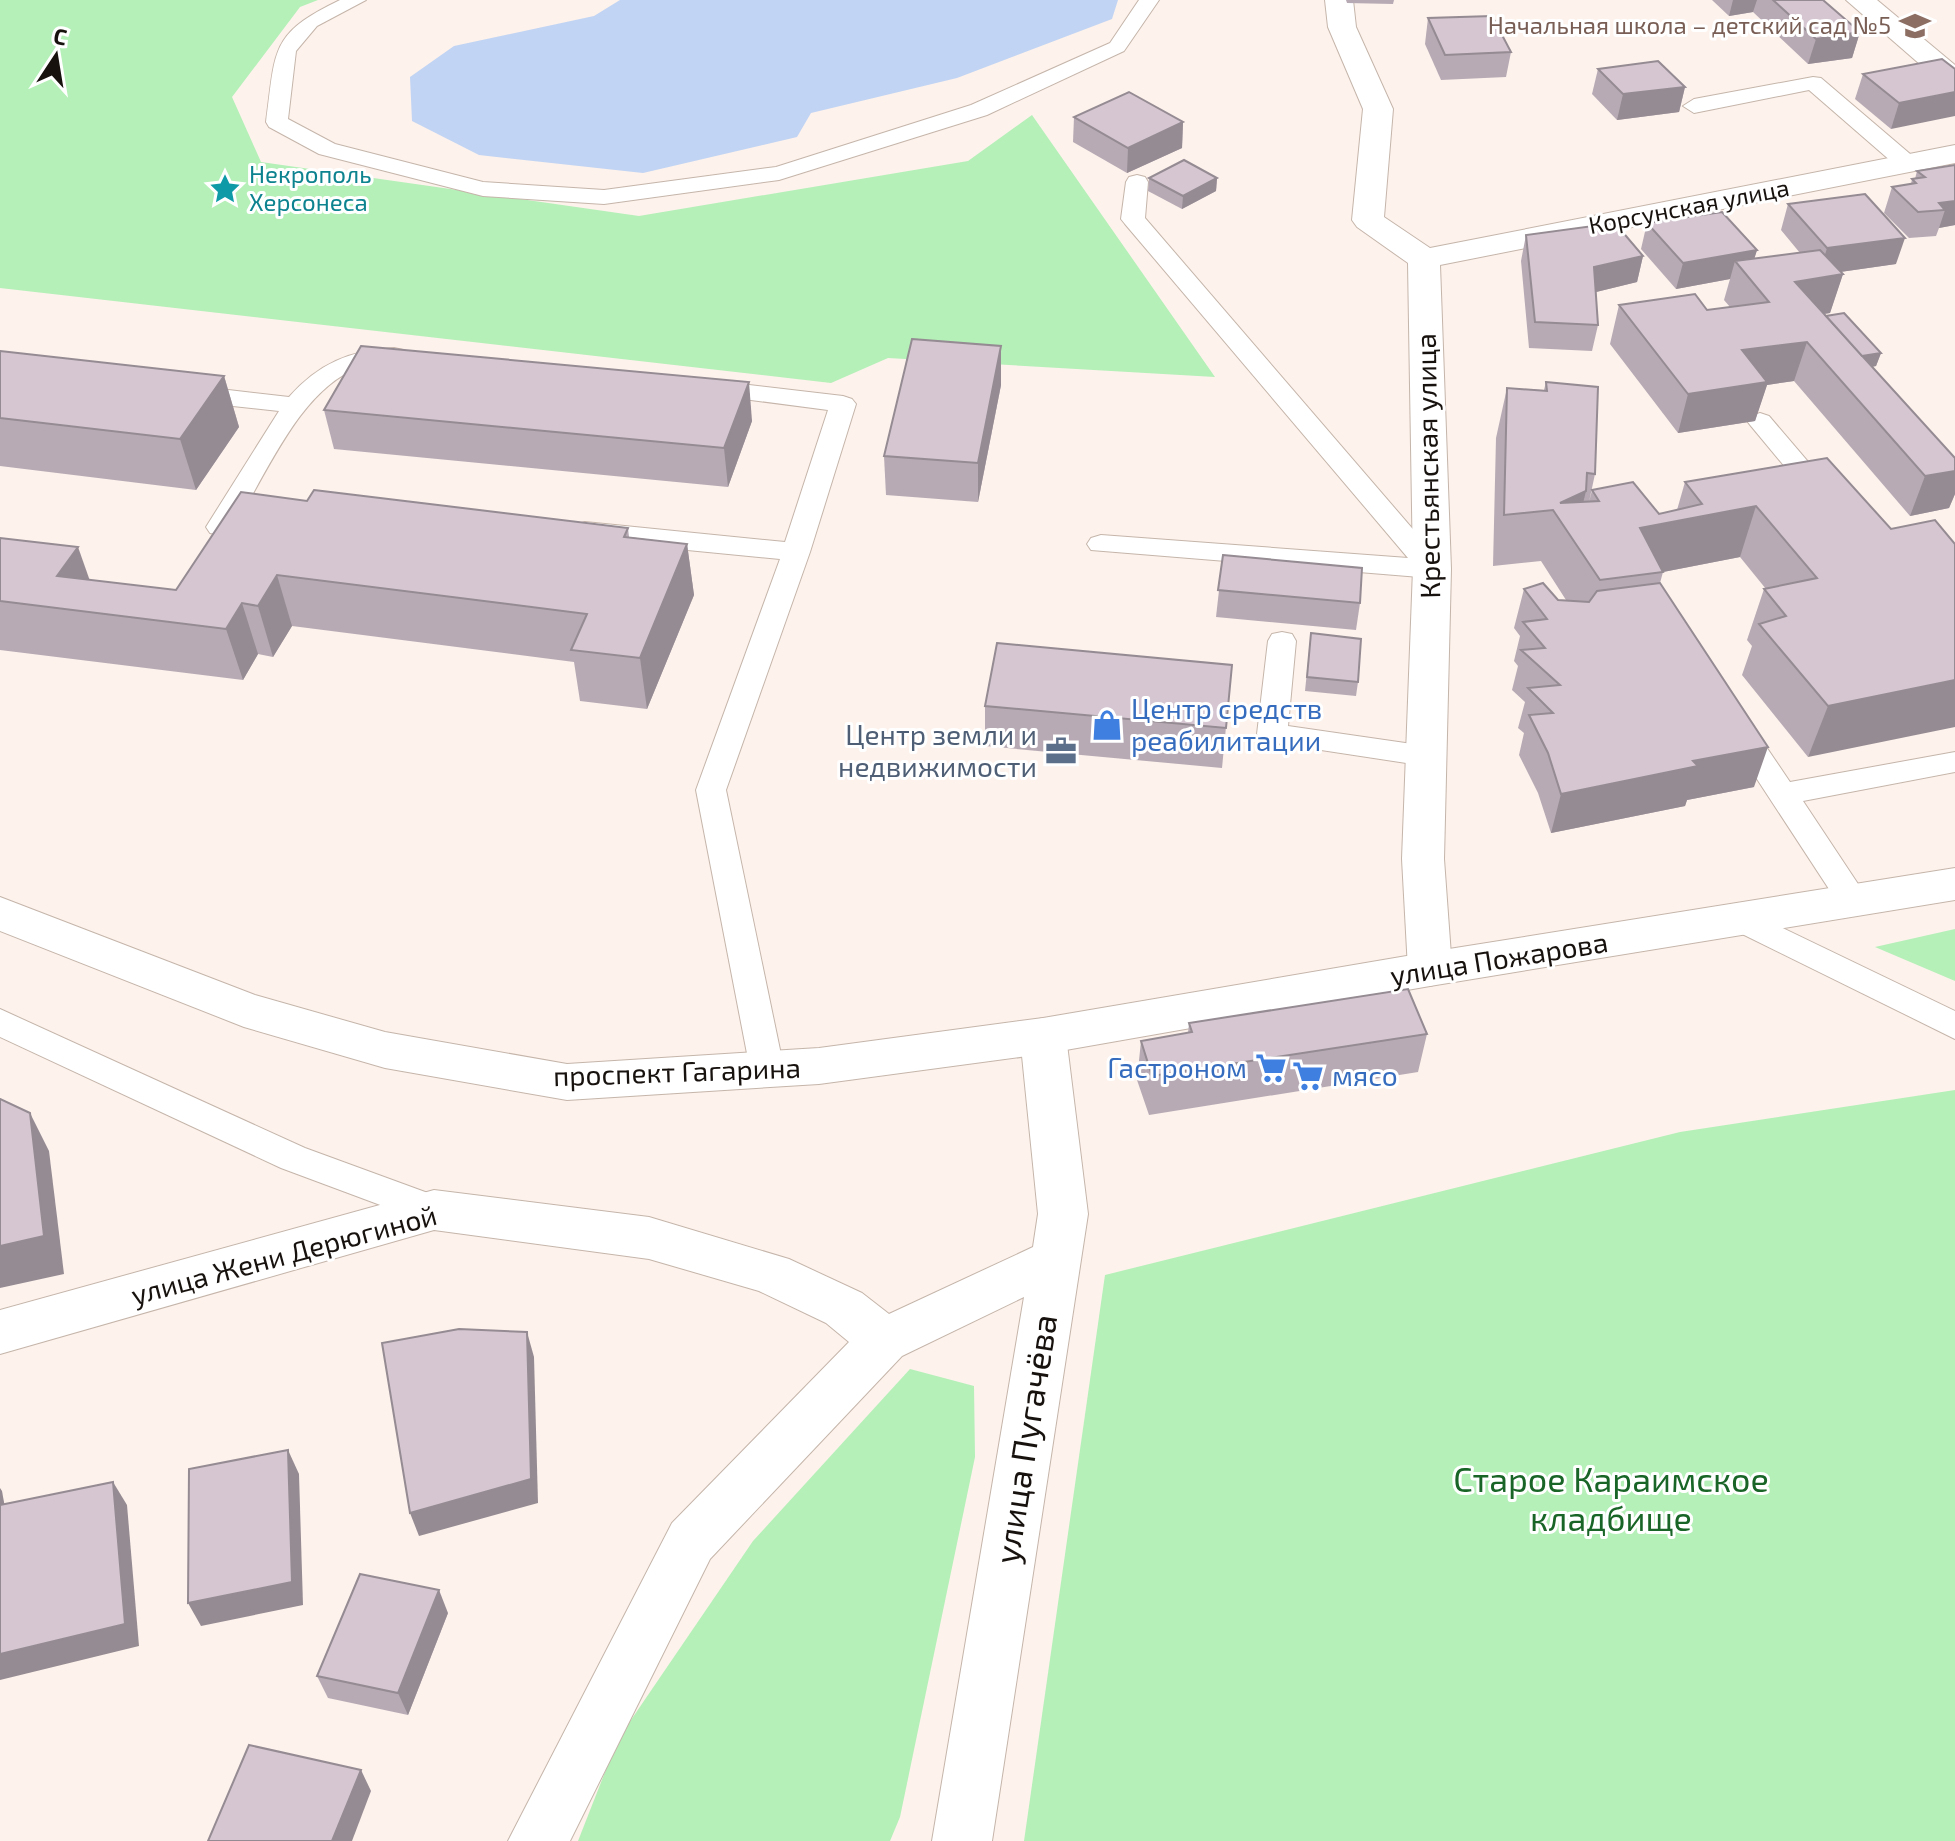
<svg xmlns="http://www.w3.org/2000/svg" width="1955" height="1841" font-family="'Exo 2',sans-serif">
<rect width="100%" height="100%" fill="#fdf2ec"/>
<g fill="#b4f0b8">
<path d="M0,0H318L300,7L232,97L261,162L639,216L968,161L1032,115L1215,377L888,358L831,383L0,288Z"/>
<path d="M1955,929V981L1875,947Z"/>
<path d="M1955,1090V1841H1024L1105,1275L1680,1132Z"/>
<path d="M910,1369L974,1386L975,1457L900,1817L890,1841H578L618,1739L753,1541Z"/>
</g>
<path fill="#c1d4f3" d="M620,0H1118L1112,19L957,78L811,113L797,137L643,173L479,155L412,121L410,77L454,46L594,16Z"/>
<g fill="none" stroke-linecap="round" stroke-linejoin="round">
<defs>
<g id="service">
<path d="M340,0H366L317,26L296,51L288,119L335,144L483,182L604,190L776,167L971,105L1110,43L1139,0H1159L1124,51L987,115L779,180L604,204L483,196L319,154L269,127L266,122C276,50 269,34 340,0Z"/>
<path d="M1813,77L1821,78L1916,159L1919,164L1916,169H1900L1809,90L1694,113L1683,106L1694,99Z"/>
<path d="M1137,175L1145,177L1148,182L1145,218L1442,563L1446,569L1442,575L1432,578L1091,550L1087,544L1091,538L1101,535L1408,558L1125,224L1121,219L1126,182L1129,177Z"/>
<path d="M394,348L403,350L406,355L403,360C389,364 374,362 360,367C298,389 264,481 230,533L220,535L210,533L206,527L279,411L186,401L177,398L173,393L177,388L186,385L289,397C318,364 350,350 394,348Z"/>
<path d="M707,380L843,396L852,399L856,404L810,552L726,790L784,1069L779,1078L767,1082L755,1078L750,1069L696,790L780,559L585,540L575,537L571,531L575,525L585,522L785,542L828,410L698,393L694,388L698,383Z"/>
<path d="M1760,413L1769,416L1833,491L1837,497L1833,503L1824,505L1815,503L1751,426L1747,421L1751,416Z"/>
<path d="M1282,632L1292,634L1296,641L1288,726L1426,746L1437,749L1441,756L1437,763L1426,766L1262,741L1257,734L1268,641L1272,634Z"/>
<path d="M1738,717L1748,720L1790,782L1955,752V772L1803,801L1864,893L1869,901L1864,909L1853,913L1842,909L1723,727L1728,720Z"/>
<path d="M1741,908L1955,1011V1039L1730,928L1725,920L1730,912Z"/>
<path d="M0,1009L305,1148L447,1200L452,1210L447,1220L434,1225L281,1168L0,1037Z"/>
</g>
<g id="minor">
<path d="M1325,0H1353L1356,27L1393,109L1384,217L1430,248L1955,145V163L1440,265L1451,569L1444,859L1452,969L1446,981L1430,986L1414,981L1408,969L1402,859L1413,569L1408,263L1357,227L1352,220L1363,109L1328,27Z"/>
<path d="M1846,0H1877L1955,65V89L1945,86Z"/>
<path d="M1043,1018L1059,1023L1066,1036L1088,1214L992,1841H932L1024,1297L902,1356L710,1559L570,1841H508L672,1523L849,1342L826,1323L759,1291L649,1259L434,1230L0,1354V1310L434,1190L649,1217L789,1259L862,1293L889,1314L1033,1247L1038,1214L1020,1036L1027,1023Z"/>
</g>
<path id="secondary" d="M1955,868V900L1430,986L1043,1054L819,1084L567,1100L385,1068L244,1027L0,931V897L255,995L385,1032L567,1064L819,1048L1043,1018L1430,952Z"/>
</defs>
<use href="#service" stroke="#c5b5aa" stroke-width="2"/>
<use href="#minor" stroke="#c5b5aa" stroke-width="2"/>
<use href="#secondary" stroke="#c5b5aa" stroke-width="2"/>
<use href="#service" fill="#fff" fill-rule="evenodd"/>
<use href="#minor" fill="#fff" fill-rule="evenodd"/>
<use href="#secondary" fill="#fff" fill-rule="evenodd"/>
</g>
<g fill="#b7aab4">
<path d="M1346,0H1394L1393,4L1347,3Z"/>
<path d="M1712,0H1823L1860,32L1852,58L1808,64L1753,12L1729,16Z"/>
<path d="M1428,18L1511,52L1506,77L1441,80L1425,44Z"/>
<path d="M1942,59L1891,129L1855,99L1863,74Z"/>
<path d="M1598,69L1685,87L1679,112L1617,120L1592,94Z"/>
<path d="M1074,117L1183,122L1182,148L1127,173L1073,142Z"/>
<path d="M1955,165V225L1939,228L1936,236L1909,238L1884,213L1892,187L1911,184L1912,179H1915L1917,171Z"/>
<path d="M1149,178H1217L1216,191L1182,209L1148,191Z"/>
<path d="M1788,204L1896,264L1840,272L1843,274L1830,313L1824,314L1881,353L1876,366L1872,367L1955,458V494L1949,508L1910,516L1794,381L1767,385L1755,421L1678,433L1610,344L1619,305L1707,310L1730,307L1724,300L1730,279L1676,289L1641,249L1647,223L1757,250L1754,259L1800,253L1781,230Z"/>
<path d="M1526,235L1643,256L1637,282L1596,292L1598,325L1592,351L1529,348L1521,261Z"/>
<path d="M1001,346V385L978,502L886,495L884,456Z"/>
<path d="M0,351L224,376L239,427L196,490L0,466Z"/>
<path d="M1546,382L1595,474L1589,502L1592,490L1659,514L1677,510L1685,482L1891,529L1935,520L1808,757L1742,675L1752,646L1747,640L1764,589H1766L1740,557L1663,572L1660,583L1754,787L1687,800L1685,806L1551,833L1538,793L1519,755L1524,733L1518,728L1525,702L1512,690L1518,666L1514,661L1520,636L1514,628L1524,589L1558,600H1566L1541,561L1493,566L1496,438L1507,388L1544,390Z"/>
<path d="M324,410L752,421L728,487L334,449Z"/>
<path d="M307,501L628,528L629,537L687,544L694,595L647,709L580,701L574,662L292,626L273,657L258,654L243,680L0,650V538L90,580L176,590Z"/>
<path d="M1223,555L1360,603L1356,630L1216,617Z"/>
<path d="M1311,633L1358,682L1356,696L1305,691Z"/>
<path d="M1232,665L1222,768L985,746V706Z"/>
<path d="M1189,1023L1427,1034L1418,1072L1149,1115L1137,1080L1141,1041L1188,1033Z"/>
<path d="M448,1613L408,1715L328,1698L317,1676Z"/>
</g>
<g fill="#958b92">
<path d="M1733,0H1757L1753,12L1729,16Z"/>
<path d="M1860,32L1852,58L1808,64L1816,39Z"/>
<path d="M1685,87L1679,112L1617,120L1623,94Z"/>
<path d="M1955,92V116L1891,129L1899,103Z"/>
<path d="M1183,122L1182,148L1127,173L1128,148Z"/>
<path d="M1217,178L1216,191L1182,209L1183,196Z"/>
<path d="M1955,201V225L1939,228L1945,210L1939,203Z"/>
<path d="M1905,238L1896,264L1819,275L1827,248Z"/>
<path d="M1757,250L1749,276L1735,261L1730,279L1676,289L1683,263Z"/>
<path d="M1643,256L1637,282L1588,294L1594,267Z"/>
<path d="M1843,274L1830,313L1783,320L1795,282Z"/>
<path d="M1807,342L1794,381L1767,385L1755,421L1678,433L1688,394L1742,350Z"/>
<path d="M1001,346V385L978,502V463Z"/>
<path d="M1881,353L1876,366L1844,372L1849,358Z"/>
<path d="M224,376L239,427L196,490L180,439Z"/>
<path d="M749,382L752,421L728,487L724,448Z"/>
<path d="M1955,471V494L1949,508L1910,516L1925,476Z"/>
<path d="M1586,491L1574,541L1560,503Z"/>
<path d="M1756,506L1740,557L1663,572L1640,528Z"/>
<path d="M687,544L694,595L647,709L640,658Z"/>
<path d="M78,547L96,598L57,576Z"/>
<path d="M277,575L292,626L273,657L258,606Z"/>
<path d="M242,603L258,654L243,680L226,629Z"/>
<path d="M1955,680V727L1808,757L1828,706Z"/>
<path d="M1768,747L1754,787L1687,800L1685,806L1551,833L1561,794L1693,761Z"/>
<path d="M30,1113L49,1151L64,1274L0,1288V1246Z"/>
<path d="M527,1332L534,1357L538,1503L419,1536L410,1513Z"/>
<path d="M288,1450L299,1474L303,1605L201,1626L188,1603Z"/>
<path d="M113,1482L127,1505L139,1646L0,1680V1654Z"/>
<path d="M0,1488L2,1491L9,1530L0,1518Z"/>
<path d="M439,1590L448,1613L408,1715L398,1693Z"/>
<path d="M361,1770L371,1791L352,1841H332Z"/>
</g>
<g fill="#d5c6d1" stroke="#958b92" stroke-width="2">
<path d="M1773,0H1823L1860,32L1816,39Z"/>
<path d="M1492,16L1511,52L1445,55L1428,18Z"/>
<path d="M1942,59L1955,69V92L1899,103L1863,74Z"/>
<path d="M1658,61L1685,87L1623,94L1598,69Z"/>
<path d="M1129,92L1183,122L1128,148L1074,117Z"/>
<path d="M1184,160L1217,178L1183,196L1149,178Z"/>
<path d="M1955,165V201L1939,203L1945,210L1918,212L1892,187L1916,183L1912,179L1925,177L1917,171Z"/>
<path d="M1865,194L1905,238L1827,248L1788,204Z"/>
<path d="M1722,212L1757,250L1683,263L1647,223Z"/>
<path d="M1615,223L1643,256L1594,267L1598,325L1535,322L1526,235Z"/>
<path d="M1820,250L1843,274L1795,282L1955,458V471L1925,476L1807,342L1742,350L1767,382L1688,394L1619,305L1695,294L1707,310L1769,302L1735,261Z"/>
<path d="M1844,313L1881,353L1862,356L1826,316Z"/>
<path d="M912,339L1001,346L978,463L884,456Z"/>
<path d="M361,346L749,382L724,448L324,410Z"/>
<path d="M0,351L224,376L180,439L0,418Z"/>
<path d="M1546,382L1598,387L1595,474L1587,473L1586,491L1560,503L1599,501L1592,490L1633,482L1659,514L1702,504L1685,482L1827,458L1891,529L1935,520L1955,544V680L1828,706L1759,624L1786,616L1764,589L1817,578L1756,506L1640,528L1663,572L1600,580L1553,510L1504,515L1507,388L1547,391Z"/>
<path d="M314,490L628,528L624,537L687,544L640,658L571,650L587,614L277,575L258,606L242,603L226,629L0,601V538L78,547L57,576L176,590L241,492L307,501Z"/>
<path d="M1223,555L1362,568L1360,603L1218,590Z"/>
<path d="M1543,583L1558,600L1589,602L1597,591L1660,583L1768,747L1693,761L1698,766L1561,794L1548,753L1529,715L1553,713L1528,688L1560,685L1521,650L1545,648L1523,622L1547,619L1524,589Z"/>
<path d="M1311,633L1361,639L1358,682L1307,677Z"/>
<path d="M997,643L1232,665L1226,728L985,706Z"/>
<path d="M1408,989L1427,1034L1152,1076L1141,1041L1192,1032L1189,1023Z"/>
<path d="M0,1099L30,1113L44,1236L0,1246Z"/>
<path d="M459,1329L527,1332L531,1479L410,1513L382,1343Z"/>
<path d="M288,1450L292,1582L188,1603L189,1469Z"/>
<path d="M113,1482L125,1624L0,1654V1505Z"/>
<path d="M360,1574L439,1590L398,1693L317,1676Z"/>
<path d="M249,1745L361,1770L332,1841H208Z"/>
</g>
<defs>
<symbol id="school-bare" viewBox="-9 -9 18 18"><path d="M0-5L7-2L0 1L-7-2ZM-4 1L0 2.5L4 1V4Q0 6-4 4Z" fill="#8d6e63" stroke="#fff" stroke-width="2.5" paint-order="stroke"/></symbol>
<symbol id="sight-bare" viewBox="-9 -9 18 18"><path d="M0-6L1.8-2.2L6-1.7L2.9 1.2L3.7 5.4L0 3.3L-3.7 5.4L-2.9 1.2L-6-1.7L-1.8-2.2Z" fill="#0f9aa8" stroke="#fff" stroke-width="2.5" paint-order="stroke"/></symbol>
<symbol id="shop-bare" viewBox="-9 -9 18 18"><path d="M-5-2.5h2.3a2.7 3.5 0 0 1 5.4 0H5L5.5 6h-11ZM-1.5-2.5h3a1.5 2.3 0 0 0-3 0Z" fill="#3f7fe0" stroke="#fff" stroke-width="2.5" paint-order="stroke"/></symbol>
<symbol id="office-bare" viewBox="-9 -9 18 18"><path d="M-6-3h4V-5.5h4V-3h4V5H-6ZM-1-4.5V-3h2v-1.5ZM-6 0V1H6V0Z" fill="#5c6f8a" stroke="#fff" stroke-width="2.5" paint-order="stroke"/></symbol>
<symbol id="supermarket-bare" viewBox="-9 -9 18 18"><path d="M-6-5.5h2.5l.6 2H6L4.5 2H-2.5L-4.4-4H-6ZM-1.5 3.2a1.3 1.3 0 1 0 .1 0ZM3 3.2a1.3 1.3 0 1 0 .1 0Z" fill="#3f7fe0" stroke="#fff" stroke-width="2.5" paint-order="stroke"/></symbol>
</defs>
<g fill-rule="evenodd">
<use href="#school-bare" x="1893" y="4" width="44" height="44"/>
<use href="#sight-bare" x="203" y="167" width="44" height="44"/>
<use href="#shop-bare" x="1085" y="703" width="44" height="44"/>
<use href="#office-bare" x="1039" y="729" width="44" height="44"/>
<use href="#supermarket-bare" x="1249" y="1046" width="44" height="44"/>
<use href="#supermarket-bare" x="1286" y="1054" width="44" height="44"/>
</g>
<g text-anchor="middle" stroke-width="6" stroke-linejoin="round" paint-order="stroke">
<g font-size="24" fill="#785e54" stroke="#fff" text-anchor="end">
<text x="1891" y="34">Начальная школа – детский сад №5</text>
</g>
<g font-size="24" fill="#0d838f" stroke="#fff" text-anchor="start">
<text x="249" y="183">Некрополь<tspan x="249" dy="28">Херсонеса</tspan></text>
</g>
<g font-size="24" fill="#18120f" stroke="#fff">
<text transform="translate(1689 207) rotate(-11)" y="8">Корсунская улица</text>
</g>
<g font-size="28" fill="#18120f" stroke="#fff">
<text transform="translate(1428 466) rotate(-91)" y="10">Крестьянская улица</text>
<text transform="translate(1499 959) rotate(-9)" y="10">улица Пожарова</text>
<text transform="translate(677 1072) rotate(-2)" y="10">проспект Гагарина</text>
<text transform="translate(284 1255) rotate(-15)" y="10">улица Жени Дерюгиной</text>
</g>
<g font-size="28" fill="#366cbe" stroke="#fff" text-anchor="start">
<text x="1131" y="719">Центр средств<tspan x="1131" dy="32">реабилитации</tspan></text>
<text x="1247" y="1078" text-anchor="end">Гастроном</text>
<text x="1332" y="1086">мясо</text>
</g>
<g font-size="28" fill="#4e5e75" stroke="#fff" text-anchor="end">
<text x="1037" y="745">Центр земли и<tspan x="1037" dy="32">недвижимости</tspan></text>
</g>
<g font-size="34" fill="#18120f" stroke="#fff">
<text transform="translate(1026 1439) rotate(-81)" y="12">улица Пугачёва</text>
</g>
<g font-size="34" fill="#196527" stroke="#fff">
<text x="1611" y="1492">Старое Караимское<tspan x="1611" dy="39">кладбище</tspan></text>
</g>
</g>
<g transform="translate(56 56) rotate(12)" stroke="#ffffff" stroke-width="6" paint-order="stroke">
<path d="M0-6L14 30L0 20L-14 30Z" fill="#18120f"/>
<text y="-12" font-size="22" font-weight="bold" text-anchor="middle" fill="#18120f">С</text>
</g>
</svg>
